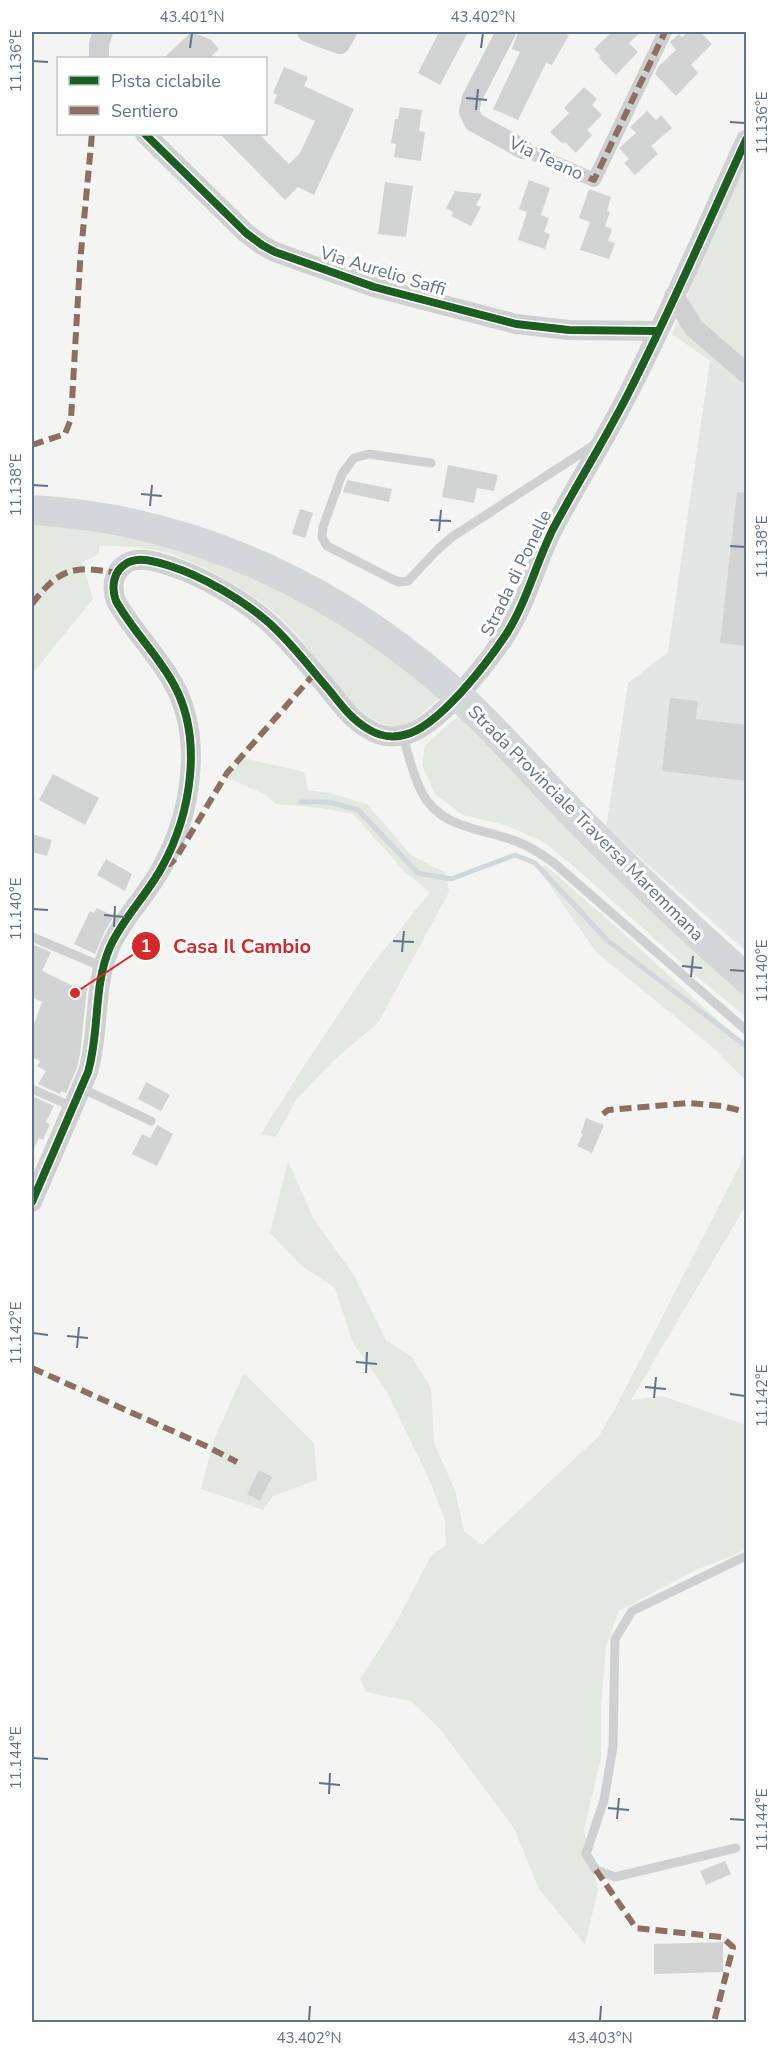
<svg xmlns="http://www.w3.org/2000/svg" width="778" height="2054" font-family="'Nunito Sans',sans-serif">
<rect width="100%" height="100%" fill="#f4f5f2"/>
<path fill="#e4e6e5" d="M710,361L746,392V951L606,828L628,683L668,652Z"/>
<g fill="#e3e8e0">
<path d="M746,166V392L710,361L672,334L709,241Z"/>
<path d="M32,525L69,527L162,545L224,564L327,614L380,650L440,697C428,708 408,730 391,726C348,717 315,650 285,622C256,594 202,563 164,552C144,546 121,547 100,545L98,555L82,562L93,599L32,674Z"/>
<path d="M458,716L567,828L669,927L746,994V1017L695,975L578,870L544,842L505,825L463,815L435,794L422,765L425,745Z"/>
<path d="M243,758L304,772L308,790L330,793L367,804L411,855L446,873L449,892L378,1023L333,1061L296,1100L276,1137L261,1134L298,1075L368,970L430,892L406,873L353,814L321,808L275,804L266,795L228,778Z"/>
<path d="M545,865L614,925L746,1046V1081L716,1050L596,952L538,868Z"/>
<path d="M746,1147V1205L631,1400L662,1396L746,1425V1550L694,1571L619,1611L606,1646L601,1706V1757L584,1830L598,1890L585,1945L539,1889L514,1828L440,1729L411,1701L366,1692L360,1679L395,1625L430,1557L446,1545L445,1520L429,1479L386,1390L353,1343L335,1288L302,1266L270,1233L288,1161L313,1218L353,1274L386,1340L412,1357L431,1388L434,1443L455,1490L464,1531L482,1545L599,1436L618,1403L740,1165Z"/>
<path d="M244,1373L314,1443L317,1480L273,1496L263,1510L201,1489L213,1442Z"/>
</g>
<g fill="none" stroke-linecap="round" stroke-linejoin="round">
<path stroke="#d1d8dc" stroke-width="5" d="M301,802H329L358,810L418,873L451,879L515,855L535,863L608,941L746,1046"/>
</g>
<g fill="#d2d3d3">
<path d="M191,32L210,39L219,49L210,58H164Z"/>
<path d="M439,32H468L440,85L418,73Z"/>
<path d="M518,32H558L569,35L552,65L546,63L518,120L493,109L520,52L512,49Z"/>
<path d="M612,32H641L629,43L638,52L616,75L599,58L601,56L594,49Z"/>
<path d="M688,32H700L712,44L691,65L698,73L676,96L655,74L658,67L676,50L670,42L679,34L682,37Z"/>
<path d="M284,67L308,77L304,86L354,109L314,195L298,187L285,200L220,134H259L289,164L300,153L315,121L274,103L277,95L273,93Z"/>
<path d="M584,87L597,99L592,105L602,115L587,130L592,135L576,153L565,142L563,144L550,132L569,113L564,108Z"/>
<path d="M400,107L422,110L419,131L425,132L421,161L394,157L396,144L391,143L395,119H398Z"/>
<path d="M647,111L656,120L661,115L672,128L651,146L658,154L635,175L624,163L629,159L619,148L636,133L630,127Z"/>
<path d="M529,180L550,188L541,215L549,218L544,232L550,234L545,249L518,240L527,212L519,209Z"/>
<path d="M385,182L413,186L406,237L378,234Z"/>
<path d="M589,189L611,197L607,211L610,212L605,226L612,229L608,241L615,243L609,259L580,250L590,222L579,218Z"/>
<path d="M455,191L482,194L476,205L481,207L471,226L451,216L453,212L446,208Z"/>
<path d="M448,465L498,475L494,491L477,488L474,503L442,497Z"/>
<path d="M347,480L392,489L389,502L343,492Z"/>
<path d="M737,492L747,493V646L720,643Z"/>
<path d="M300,509L313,513L305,538L292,534Z"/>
<path d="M670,698L698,701L696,719L747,725V781L662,771Z"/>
<path d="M53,774L99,798L85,825L39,800Z"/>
<path d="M32,834L52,840L47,856L32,852Z"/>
<path d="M106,859L132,874L125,891L97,875Z"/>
<path d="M97,908L114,916L105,931L95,954L74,944L90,911L94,913Z"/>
<path d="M32,944L51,952L42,971L71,985L87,988L80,1054L77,1068L66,1093L61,1091L60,1094L38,1084L46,1071L37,1066L40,1061L32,1057V1030L42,1002L32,997Z"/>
<path d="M146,1082L170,1095L161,1111L138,1099Z"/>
<path d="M32,1096L54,1106L46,1122L50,1124L43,1140L39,1138L32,1153Z"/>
<path d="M586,1118L604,1125L592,1153L577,1146L583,1134L581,1133Z"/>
<path d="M157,1125L173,1134L157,1166L132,1154L142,1134L150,1138Z"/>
<path d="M259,1470L272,1477L260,1501L247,1494Z"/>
<path d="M725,1861L731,1874L706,1885L700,1871Z"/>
<path d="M723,1942V1972L654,1974V1944Z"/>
</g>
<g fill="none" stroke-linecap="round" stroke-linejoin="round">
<g stroke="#cfd0d1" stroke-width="9">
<path d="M431,463L369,454L354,458L342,474L323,527L322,537L327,546L392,579L399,582L408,581L437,550L452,537L594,445"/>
<path d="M403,736C408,755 413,775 422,793C442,830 484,828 518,842C531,847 543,855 554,863L746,1030"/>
<path d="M32,937L103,967"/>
<path d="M81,1088L151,1121"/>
<path d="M32,1089L73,1107"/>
<path d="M736,1848L615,1877L596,1870L586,1854L604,1800L613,1747L615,1639L632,1611L746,1556"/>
</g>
<path stroke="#cfd0d1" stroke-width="14" d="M523,149L594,180L665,32"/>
<g stroke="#cfd0d1" stroke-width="20">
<path d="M307,32L340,44L347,32"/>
<path d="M506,32L472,98L469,112L474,122L523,149"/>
<path d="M99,58V44L103,32"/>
<path d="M145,134L246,233L262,245L275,252L374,287L516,324L569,330L658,331"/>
<path d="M674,296L694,328L746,373"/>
<path d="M32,1202L88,1072C100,1031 93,986 110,947C123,918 147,895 162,867C191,814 204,738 173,683C157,654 132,630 116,601C111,587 113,571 127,563C140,556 157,562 170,566C202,576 243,600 268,622C291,642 310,668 330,691C341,705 352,720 368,729C379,736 392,738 404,735C438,728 488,662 507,633C527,601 536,563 553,529C577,484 604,441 627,396C670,312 707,225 746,140"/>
</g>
<path stroke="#d4d7da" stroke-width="30" d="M32,510C197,519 349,593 469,706C509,744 545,787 585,826C637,879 691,929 746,978"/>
<g stroke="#8d6e63" stroke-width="6" stroke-dasharray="12 6" stroke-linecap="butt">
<path d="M523,149L594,180L665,32"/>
<path d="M32,445L65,434L71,419L80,263L92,134"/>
<path d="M32,604C59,568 74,565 117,573"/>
<path d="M165,864H170L176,858L227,773L315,673"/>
<path d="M603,1114L608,1110L689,1103L722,1106L746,1112"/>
<path d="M32,1368L206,1446L237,1462"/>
<path d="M596,1870L636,1928L722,1937L733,1947L714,2022"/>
</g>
<defs>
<g id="cycleway">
<path d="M145,134L246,233L262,245L275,252L374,287L516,324L569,330L658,331"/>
<path d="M32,1202L88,1072C100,1031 93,986 110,947C123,918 147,895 162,867C191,814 204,738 173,683C157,654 132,630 116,601C111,587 113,571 127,563C140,556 157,562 170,566C202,576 243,600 268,622C291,642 310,668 330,691C341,705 352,720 368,729C379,736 392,738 404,735C438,728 488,662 507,633C527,601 536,563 553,529C577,484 604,441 627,396C670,312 707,225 746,140"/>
</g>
</defs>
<use href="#cycleway" stroke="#fff" stroke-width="11"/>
<use href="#cycleway" stroke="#1b5e20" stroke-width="8"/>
</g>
<path fill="none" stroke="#617386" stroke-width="2" d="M190,48L192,33M481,48L483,33M33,61L48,62M466,98L487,100M476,110L478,89M730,122L745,123M33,485L48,486M141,494L162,496M150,506L152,485M430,520L451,521M439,531L441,510M730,546L745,547M33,909L48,910M104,915L125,917M114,927L115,906M393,941L414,942M402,952L404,931M682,966L702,968M730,970L745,971M691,977L693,956M33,1333L48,1335M67,1336L88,1338M77,1348L79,1327M356,1362L377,1364M366,1373L367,1352M645,1387L666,1389M730,1394L745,1396M654,1398L656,1377M33,1758L48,1759M319,1783L340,1785M329,1794L330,1773M608,1808L629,1810M617,1819L619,1798M730,1819L745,1820M309,2021L310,2006M600,2021L601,2006"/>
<g text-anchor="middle" stroke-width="6" stroke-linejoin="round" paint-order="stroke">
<g font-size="18" fill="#617386" stroke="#fff">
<text transform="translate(546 158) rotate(25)" y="6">Via Teano</text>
<text transform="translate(383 271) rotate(17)" y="6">Via Aurelio Saffi</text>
<text transform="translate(516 573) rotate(-64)" y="6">Strada di Ponelle</text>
<text transform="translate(586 823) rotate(45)" y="6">Strada Provinciale Traversa Maremmana</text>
</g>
</g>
<path fill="none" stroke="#d62828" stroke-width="2" d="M75 993L146 946"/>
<g fill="#d62828" stroke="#fff" stroke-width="2">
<circle cx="75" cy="993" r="6"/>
<circle cx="146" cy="946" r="15"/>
</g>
<g font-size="18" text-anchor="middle" font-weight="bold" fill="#fff">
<text x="146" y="952">1</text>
</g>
<g font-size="20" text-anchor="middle" font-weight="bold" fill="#d62828" stroke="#fff" stroke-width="6" stroke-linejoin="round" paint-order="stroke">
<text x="242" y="953">Casa Il Cambio</text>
</g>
<rect width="778" height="2054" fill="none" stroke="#ffffff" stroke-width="66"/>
<rect x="57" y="57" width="210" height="78" fill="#ffffff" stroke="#c0c7cf" stroke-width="1.5"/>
<rect x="69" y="76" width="30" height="9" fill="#1b5e20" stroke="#c0c7cf" stroke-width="1.5"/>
<text x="111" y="87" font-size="18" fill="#617386">Pista ciclabile</text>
<rect x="69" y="106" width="30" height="9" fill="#8d6e63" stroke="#c0c7cf" stroke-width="1.5"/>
<text x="111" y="117" font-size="18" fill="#617386">Sentiero</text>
<rect x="33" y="33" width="712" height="1988" fill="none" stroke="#617386" stroke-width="2"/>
<g font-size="15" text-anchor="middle" fill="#617386">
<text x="192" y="22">43.401°N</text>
<text x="483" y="22">43.402°N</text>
<text transform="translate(16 61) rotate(-90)" y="5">11.136°E</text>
<text transform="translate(762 123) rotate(-90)" y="5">11.136°E</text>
<text transform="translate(16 485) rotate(-90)" y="5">11.138°E</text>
<text transform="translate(762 547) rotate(-90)" y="5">11.138°E</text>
<text transform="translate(16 909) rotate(-90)" y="5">11.140°E</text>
<text transform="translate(762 971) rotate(-90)" y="5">11.140°E</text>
<text transform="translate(16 1333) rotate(-90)" y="5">11.142°E</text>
<text transform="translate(762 1396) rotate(-90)" y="5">11.142°E</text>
<text transform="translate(16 1758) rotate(-90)" y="5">11.144°E</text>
<text transform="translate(762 1820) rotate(-90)" y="5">11.144°E</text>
<text x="309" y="2043">43.402°N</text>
<text x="600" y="2043">43.403°N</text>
</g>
</svg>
